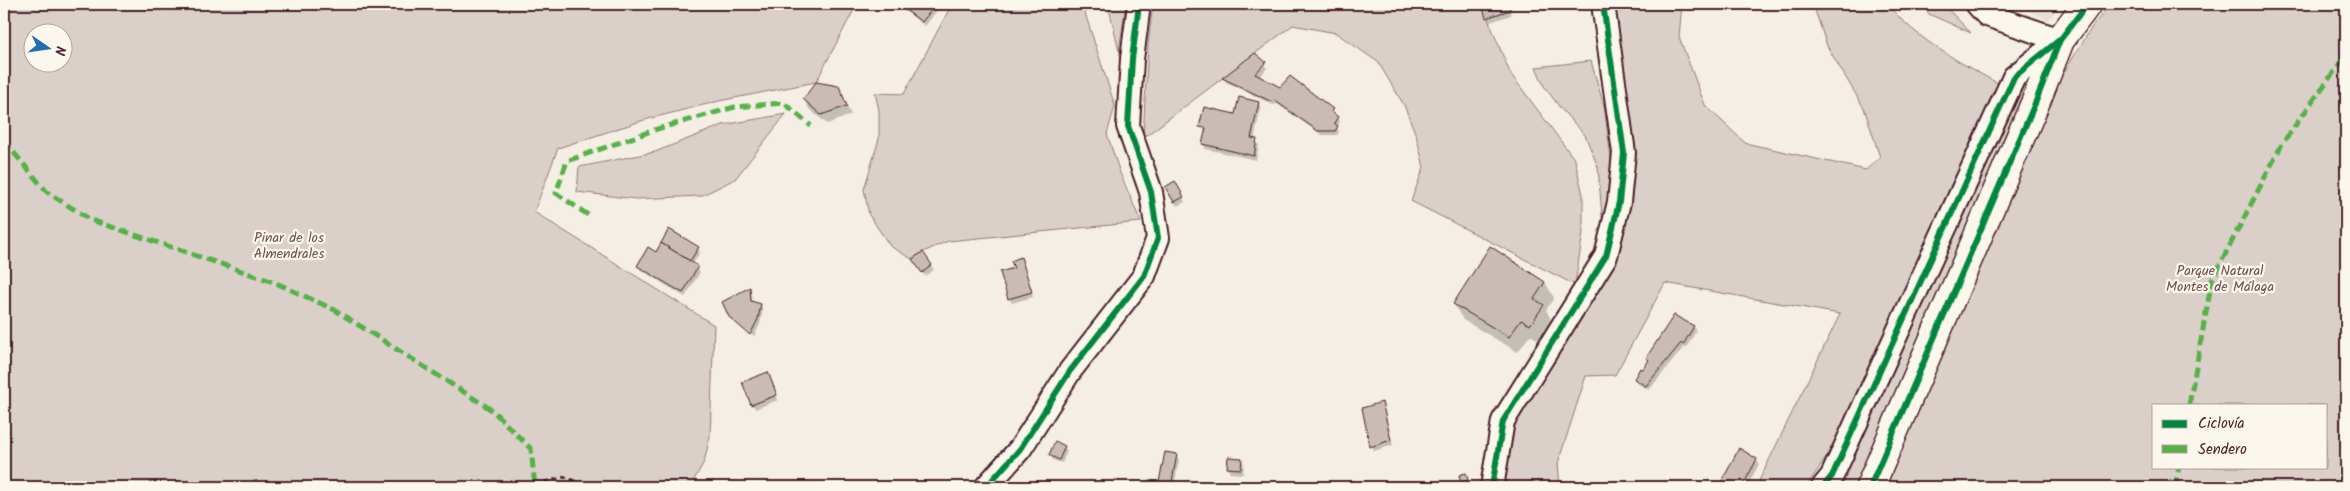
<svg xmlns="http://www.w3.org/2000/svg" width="2350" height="491" font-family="Kalam,sans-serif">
<rect width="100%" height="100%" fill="#f4eee4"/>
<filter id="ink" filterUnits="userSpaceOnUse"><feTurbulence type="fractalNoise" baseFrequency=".02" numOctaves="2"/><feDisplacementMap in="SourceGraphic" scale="10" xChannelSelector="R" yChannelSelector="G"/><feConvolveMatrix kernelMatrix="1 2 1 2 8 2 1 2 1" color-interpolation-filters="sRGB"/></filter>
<g filter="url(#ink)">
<path fill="#e7dfd6" d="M2012,4H2062L2048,20Z"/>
<g fill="#dbd0c9" stroke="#92787a" fill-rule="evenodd">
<path d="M4,4H857L816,82L719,101L644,120L558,148L534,212L714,325L710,437L704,462L690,487H4ZM62,32V62H32V32Z"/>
<path d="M952,4H1082L1115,106L1107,134L1120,173L1141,222L948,241L923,252L912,259L890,246L869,215L864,189L879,139V110L875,93L904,94Z"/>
<path d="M1108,4H1126L1119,51Z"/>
<path d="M1153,4H1482L1510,73L1575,160L1583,195V232L1575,285L1411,201L1424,167L1416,135L1404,105L1378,62L1336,33L1293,25L1143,138L1148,45Z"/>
<path d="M1612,4H1682L1679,37L1705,105L1745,143L1866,170L1880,157L1864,108L1827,46L1813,4H1887C1917,40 1959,62 1999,84L1834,446L1806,487H1756L1840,314L1665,283L1615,375L1586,376L1558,463L1560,487H1501L1504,454L1523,404L1625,220Z"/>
<path d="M1920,4H1943L1971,33L1929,14Z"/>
<path d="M2110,4H2346V487H1837L1845,475L2020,86L2053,90L2092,27ZM2154,405H2326V467H2154Z"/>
<path d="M1591,61L1604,106L1613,173L1603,228L1598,167L1585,135L1561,109L1544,86L1536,67Z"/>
<path d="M786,114L735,179L701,196L636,199L577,192L579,167L655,152L723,125Z"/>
</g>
<g fill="#0003">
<path d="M896,4H942L925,26Z"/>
<path d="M1483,4H1510L1511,15L1490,22Z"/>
<path d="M1254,55L1267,68L1259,78L1280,89L1332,110L1340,122L1337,127L1339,132L1337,135H1322L1277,104L1273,105L1226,82L1224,78Z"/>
<path d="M838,87L851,115L827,124L809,109L804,99Z"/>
<path d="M1258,103L1261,107L1254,140L1259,145L1256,160L1206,149L1203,144L1206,132L1201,127L1236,116Z"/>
<path d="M1175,183L1185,202L1177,206L1167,188Z"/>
<path d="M670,231L698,248L700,252L693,264L700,272L685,297L641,270L638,266L656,254Z"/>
<path d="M922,253L934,270L925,276L916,264Z"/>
<path d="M1021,259L1033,297L1012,303L1009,298L1015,269Z"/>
<path d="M1545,282L1554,298L1546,310L1552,321L1539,340L1530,335L1518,352L1463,320L1454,304Z"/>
<path d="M750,289L753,303L760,305L763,310L760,324L754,336L730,316Z"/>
<path d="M1693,326L1696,331L1686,348L1684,347L1649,390L1638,384L1635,379L1650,361L1647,358Z"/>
<path d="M770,378L778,400L755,409L744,383Z"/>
<path d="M1382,404L1393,445L1374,451L1363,409Z"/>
<path d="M1064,447L1067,451L1062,463L1053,460L1051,455Z"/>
<path d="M1739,450L1757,460L1759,464L1747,487H1720Z"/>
<path d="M1166,453L1176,455L1179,460L1174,487H1160Z"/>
<path d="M1242,460L1244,464L1243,474L1230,473L1228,468Z"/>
<path d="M1466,474L1470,485L1465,487L1462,482Z"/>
</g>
<g fill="#cabbb6" stroke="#4a1f2b">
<path d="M897,4H936L922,22Z"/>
<path d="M1482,4H1509L1510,10L1486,18Z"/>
<path d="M1255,53L1266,62L1255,74L1280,87L1290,76L1333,109L1331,111L1338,117L1334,123L1338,126L1335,131H1318L1274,100L1270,101L1222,78Z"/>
<path d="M816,82L839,86L847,106L821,115L803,99Z"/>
<path d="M1239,97L1259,102L1251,138L1257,139L1254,156L1202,144L1206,128L1199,127L1204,107L1235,114Z"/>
<path d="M1175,181L1184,197L1174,202L1165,187Z"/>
<path d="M669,229L699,247L690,261L661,243Z"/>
<path d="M661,243L698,266L683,293L637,266L648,247L656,252Z"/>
<path d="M1490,246L1545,282L1534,299L1544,305L1530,325L1521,320L1509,337L1453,304Z"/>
<path d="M923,252L932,265L922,273L912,259Z"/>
<path d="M1021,257L1032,292L1008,299L1000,272L1014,268L1011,261Z"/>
<path d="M750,287L751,301L761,304L758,319L750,335L729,317L722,302Z"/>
<path d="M1674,315L1694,326L1683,345L1681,343L1646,386L1634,379L1640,368L1642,370L1649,360L1646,358Z"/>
<path d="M768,372L777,395L751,405L742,382Z"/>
<path d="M1382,402L1391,440L1370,447L1362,408Z"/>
<path d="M1055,441L1065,446L1059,460L1049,455Z"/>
<path d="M1739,448L1757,459L1742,487H1719Z"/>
<path d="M1165,452L1177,454L1171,487H1158Z"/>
<path d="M1228,457L1242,458L1241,469L1227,468Z"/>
<path d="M1466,473L1468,480L1461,483L1459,475Z"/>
</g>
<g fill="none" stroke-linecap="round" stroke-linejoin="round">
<defs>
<g id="street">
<path d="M1977,4L1987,15L2060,40"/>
<path d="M986,487L1020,449L1070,371L1144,276L1158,238L1151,192L1128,126L1132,59L1139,4"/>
<path d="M1492,487L1503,421L1606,256L1619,202L1624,153L1603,4"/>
<path d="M1823,487L1832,476L2014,77L2060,40"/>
</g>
<path id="secondary" d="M1870,487L2036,101L2060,40L2087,4"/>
</defs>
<use href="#street" stroke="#4a1f2b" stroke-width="26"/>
<use href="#secondary" stroke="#4a1f2b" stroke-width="31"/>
<path stroke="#4a1f2b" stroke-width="3" stroke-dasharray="5 4" stroke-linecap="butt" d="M536,484L565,477L588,487"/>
<use href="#street" stroke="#fbf7ec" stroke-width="22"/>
<use href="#secondary" stroke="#fbf7ec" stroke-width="28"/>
<g stroke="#57b146" stroke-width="5" stroke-dasharray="10 5" stroke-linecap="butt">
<path d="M4,141L47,192L91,220L274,282L335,310L492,410L531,449L535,487"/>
<path d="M588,215L556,193L567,161L657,129L735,107L784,103L811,126"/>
<path d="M2189,405L2212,280L2282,144L2346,55"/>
<path d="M2175,487L2179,467"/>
</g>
<defs>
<g id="cycleway">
<path d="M986,487L1020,449L1070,371L1144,276L1158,238L1151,192L1128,126L1132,59L1139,4"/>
<path d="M1492,487L1503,421L1606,256L1619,202L1624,153L1603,4"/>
<path d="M1823,487L1832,476L2014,77L2058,41"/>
<path d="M1870,487L2036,101L2060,40L2087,4"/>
</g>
</defs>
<use href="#cycleway" stroke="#fbf7ec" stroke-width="9"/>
<use href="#cycleway" stroke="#00873e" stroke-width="6"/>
</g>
</g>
<g text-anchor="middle" stroke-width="4.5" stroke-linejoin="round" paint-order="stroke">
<g font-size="14" fill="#6e4b52" stroke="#fbf7ec">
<text x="289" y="242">Pinar de los<tspan x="289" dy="16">Almendrales</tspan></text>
<text x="2220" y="275">Parque Natural<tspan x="2220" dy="16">Montes de Málaga</tspan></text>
</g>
</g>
<rect width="2350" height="491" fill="none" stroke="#fbf7ec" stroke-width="20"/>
<rect x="10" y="10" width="2330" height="471" fill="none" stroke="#4a1f2b" stroke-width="2" filter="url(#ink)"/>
<rect x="2152" y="404" width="175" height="65" fill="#fbf7ec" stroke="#b4a19f"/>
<rect x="2162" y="420" width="25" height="8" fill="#00873e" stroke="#b4a19f"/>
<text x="2198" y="428" font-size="15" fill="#4a1f2b">Ciclovía</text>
<rect x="2162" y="445" width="25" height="8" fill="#57b146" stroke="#b4a19f"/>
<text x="2198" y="454" font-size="15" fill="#4a1f2b">Sendero</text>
<g transform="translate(48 48) rotate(103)"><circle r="24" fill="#fbf7ec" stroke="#b4a19f"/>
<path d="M0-4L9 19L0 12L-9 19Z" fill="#1f6fb2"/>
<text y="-8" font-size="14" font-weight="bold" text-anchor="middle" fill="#4a1f2b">N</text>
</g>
</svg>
